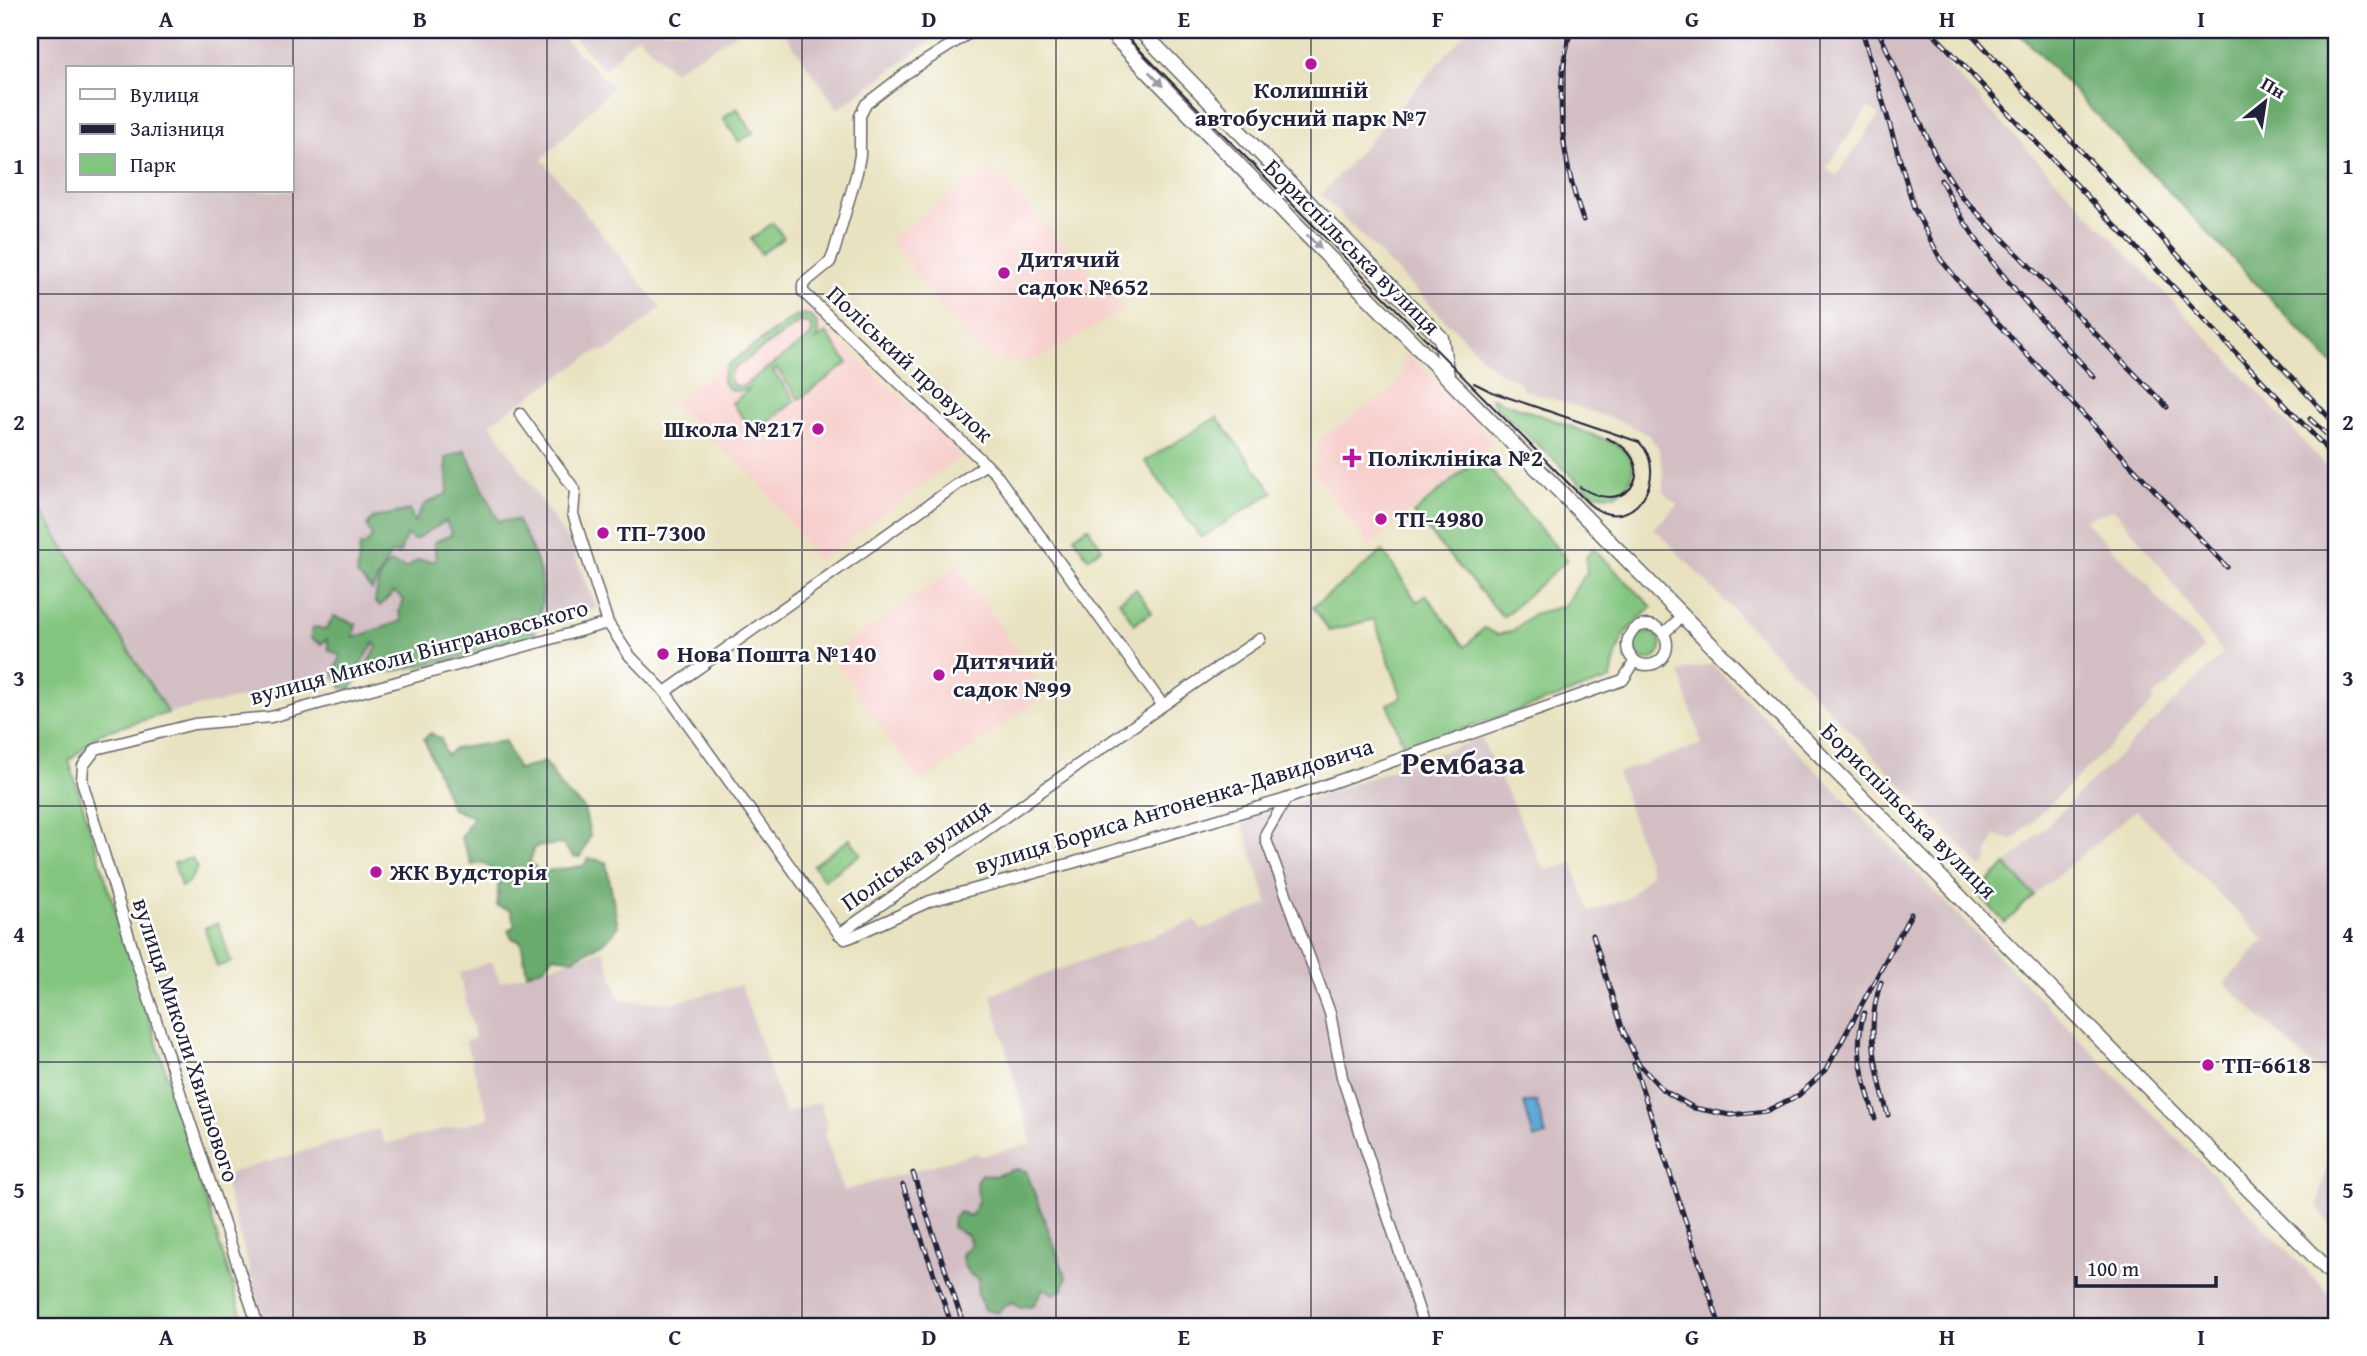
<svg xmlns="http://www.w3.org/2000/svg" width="2367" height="1356" font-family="'Gentium Book Plus',serif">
<rect width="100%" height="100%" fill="#fff"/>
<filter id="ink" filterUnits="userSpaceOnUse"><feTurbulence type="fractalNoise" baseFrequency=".0143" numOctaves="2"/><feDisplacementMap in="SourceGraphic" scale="14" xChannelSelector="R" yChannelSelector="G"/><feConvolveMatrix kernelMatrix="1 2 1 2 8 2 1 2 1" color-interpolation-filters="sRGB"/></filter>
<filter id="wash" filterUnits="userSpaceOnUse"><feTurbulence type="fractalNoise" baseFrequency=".00686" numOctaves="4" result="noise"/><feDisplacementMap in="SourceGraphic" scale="28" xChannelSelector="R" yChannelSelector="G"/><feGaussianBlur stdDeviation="1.57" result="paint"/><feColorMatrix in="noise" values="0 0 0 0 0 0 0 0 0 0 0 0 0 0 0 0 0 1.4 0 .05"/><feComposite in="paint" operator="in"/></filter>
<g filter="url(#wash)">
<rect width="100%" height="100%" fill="#e9e2c0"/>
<g fill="#f7d0cd">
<path d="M989,167L1126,308L1042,358L1007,362L973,349L890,239Z"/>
<path d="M803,307L963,455L818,562L759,483L672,403Z"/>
<path d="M1407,352L1495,443L1369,546L1312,469L1321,438L1397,386Z"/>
<path d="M958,566L1048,694L920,783L830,655Z"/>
</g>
<g fill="#d2bec3" fill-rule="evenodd">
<path d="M30,30H555L613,87L542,159L661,308L608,351H597L490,423L571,546L597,608L537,626L540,637L168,713L30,490ZM68,68H292V191H68Z"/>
<path d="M566,30H742L673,71L637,36L604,69Z"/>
<path d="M782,30H946L838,109Z"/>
<path d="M1468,30H1858L1860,34L1874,30H1913L2247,379L2337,478V1088L2224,983L2265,940L2136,810L2034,895L2006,865L2223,654L2161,567L2114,509L2084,520L2151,587L2154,594L2204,648L2166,687L2153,696L2154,702L2132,725L2013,840L1995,835L1987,855L1989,860L1981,867L1654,528L1678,505L1663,492V469L1658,447L1648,435L1623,422L1523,389L1520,382L1494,369L1321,195ZM1868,108L1879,116L1836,176L1826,168Z"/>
<path d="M1712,664L2316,1280L2337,1303V1326H266L225,1185L230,1173L379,1129L385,1144L489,1118L465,1041L475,1038L459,973L492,961L500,982L604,950L620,999L672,1003L741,985L785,1113L819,1102L821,1105L828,1130L824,1131L843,1191L975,1153L981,1156L1032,1144L991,994L1196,920L1201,930L1268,904L1241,820L1333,791L1481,738L1545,871L1572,863L1590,912L1628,898L1651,873L1617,773L1702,744L1679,672Z"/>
<path d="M2337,1123V1234L2317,1207Z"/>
</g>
<g fill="#82c57e" stroke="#52745c" stroke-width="2" fill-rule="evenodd">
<path d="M737,108L753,133L739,142L723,118Z"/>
<path d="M773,223L784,238L761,254L751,239Z"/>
<path d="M804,314C817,318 821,328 816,340L826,333L848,363L799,399L777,369L773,371L795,401L754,432L732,403L751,388C731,398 712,382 730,363L794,317ZM801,321L810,325L812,331L810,337L743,386C732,388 726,379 732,370Z"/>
<path d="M1491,398C1523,409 1555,420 1587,433C1598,437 1612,441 1622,448C1640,464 1634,485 1614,495L1596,494L1585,488L1496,407Z"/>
<path d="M1217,417L1273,492L1201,538L1145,461Z"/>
<path d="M1479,457L1567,560L1503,617L1413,514Z"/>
<path d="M30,493L168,713L100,733L69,761L245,1326H30Z"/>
<path d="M1088,527L1102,548L1088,558L1074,537Z"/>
<path d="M1593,548L1652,607C1623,632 1617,641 1611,679L1405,749L1388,704L1402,697L1374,619L1329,631L1313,607L1383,551L1417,602L1426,595L1465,647L1484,628L1498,635L1514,630L1533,614L1564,606L1587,572L1586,558Z"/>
<path d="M1136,589L1152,612L1134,624L1119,601Z"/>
<circle cx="1647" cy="646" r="14"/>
<path d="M850,839L861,854L824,880L813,865Z"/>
<path d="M192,858L197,868L189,882L181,887L174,863Z"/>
<path d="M2006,865L2034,895L2005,923L1979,894V890Z"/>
<path d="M218,923L231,962L217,967L205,928Z"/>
</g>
<g fill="#69aa6d" stroke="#466654" stroke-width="2">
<path d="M2016,30H2337V369Z"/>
<path d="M465,450L498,521L517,520C533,548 552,587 537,619L510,618L508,625L535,632L532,643L379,674L367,666L377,647L374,643L359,667L356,682L350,689L341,688L334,672L341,656L329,650L327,639L321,644L311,639V630L316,627L326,630L334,616L356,624L353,638L402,621L399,611L404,600L394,592L380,606L375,602C377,588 379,572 390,563L406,568L418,560L436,561L434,542L452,535L446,521L414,540L406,535L400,553L390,554L372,590L357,575L360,546L367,544L372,537L367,526L373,518L410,510L414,522L425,504L448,493L446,458Z"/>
<path d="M431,733L441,739L446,756L454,749L505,741L518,770L545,762L563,790L584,808L590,835L581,857H574L562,844L534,847L530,862L540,872L583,866L589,858L606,862L618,927L606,941L573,959L553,956L545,967L527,973L521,942L512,938L508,930L515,926L511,910L497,906L499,875L484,863L472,865L461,838L473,817L452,809L424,739Z"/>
<path d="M1016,1169L1026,1171L1066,1277L1063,1290L1054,1294L1043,1288L1034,1305L1020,1307L1013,1302L1003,1306L998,1313L985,1310L977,1294L979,1280C968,1274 962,1267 962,1254L971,1245L968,1236L952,1227L953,1218L959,1212L971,1216L979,1199L976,1182L981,1174L994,1176Z"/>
</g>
<path fill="#5fa9d7" stroke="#406689" stroke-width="2" d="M1536,1101L1546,1135L1534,1139L1524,1103Z"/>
</g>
<g filter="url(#ink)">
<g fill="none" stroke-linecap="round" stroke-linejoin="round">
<defs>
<g id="minor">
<path d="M974,30L905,74L866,104L860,116V155L857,172L834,252L830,262L803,284V292L995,473L1162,704"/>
<path d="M520,414L575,490L573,514L608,623L629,655L665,692L839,934"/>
<circle cx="1647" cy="645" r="20"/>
<path d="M1664,633L1684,615"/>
<path d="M665,692L986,464"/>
<path d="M1286,799L1266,833V840L1330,1013L1342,1077L1424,1326"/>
<path d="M839,934L845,939L851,937L930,901L1072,863L1286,799L1623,680L1635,661"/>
<path d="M839,934C980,837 1117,734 1260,639"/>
<path d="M258,1326L136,960L82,781L83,766L96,749L194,724L271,717L608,623"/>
</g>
<g id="secondary">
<path d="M1108,30L1298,226L2337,1279"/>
<path d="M1140,30L1441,338L1447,376"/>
</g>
</defs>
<use href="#minor" stroke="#68656a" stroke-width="13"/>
<use href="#secondary" stroke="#68656a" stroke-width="17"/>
<use href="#minor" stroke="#fff" stroke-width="10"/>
<use href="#secondary" stroke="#fff" stroke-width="14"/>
<g stroke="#22223b" stroke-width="2">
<path d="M1120,30L1589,504C1632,540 1672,474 1639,442L1492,392L1474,383"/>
<path d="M1580,487C1634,521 1661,458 1606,438"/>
</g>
<defs>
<g id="rail">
<path d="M1571,30C1553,94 1561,158 1583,220"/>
<path d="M1862,30L1914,208L1941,260L1967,291L2227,567"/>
<path d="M1878,30L1938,161L1962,197L2167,407"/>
<path d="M1930,30L2323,445L2337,465"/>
<path d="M1968,30L2337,426"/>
<path d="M1941,180C1978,256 2037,315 2094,377"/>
<path d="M2310,419L2337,444"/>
<path d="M1593,935L1625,1037"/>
<path d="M1881,982C1865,1027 1876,1070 1888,1115"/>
<path d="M1864,1013C1852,1052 1865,1081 1875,1119"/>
<path d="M1623,1030L1638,1063L1663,1090L1694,1108L1730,1115L1766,1111L1799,1095L1826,1070L1911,914"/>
<path d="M1634,1064L1720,1326"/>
<path d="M913,1173L964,1326"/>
<path d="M903,1185L952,1326"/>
</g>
</defs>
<use href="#rail" stroke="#22223b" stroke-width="5"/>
<use href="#rail" stroke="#fff" stroke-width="2.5" stroke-dasharray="8" stroke-linecap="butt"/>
</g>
<defs><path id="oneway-solid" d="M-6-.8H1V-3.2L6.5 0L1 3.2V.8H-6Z" transform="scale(1.75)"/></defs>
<g fill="#9c9ca7">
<use href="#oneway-solid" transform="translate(1156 79) rotate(46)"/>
<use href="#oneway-solid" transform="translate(1314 242) rotate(45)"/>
</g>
</g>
<path fill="none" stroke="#22223b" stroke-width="2" stroke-opacity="0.55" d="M293,30V1326M547,30V1326M802,30V1326M1056,30V1326M1311,30V1326M1565,30V1326M1820,30V1326M2074,30V1326M30,294H2337M30,550H2337M30,806H2337M30,1062H2337"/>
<g fill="#b5179e" stroke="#fff" stroke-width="2.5">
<circle cx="1311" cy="64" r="7"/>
<circle cx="1004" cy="273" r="7"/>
<circle cx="818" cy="429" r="7"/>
<path d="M1348.5 447.5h7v7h7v7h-7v7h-7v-7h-7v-7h7z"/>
<circle cx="1381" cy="519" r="7"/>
<circle cx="603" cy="533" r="7"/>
<circle cx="663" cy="654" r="7"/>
<circle cx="939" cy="675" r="7"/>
<circle cx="376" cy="872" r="7"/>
<circle cx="2208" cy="1065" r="7"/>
</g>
<g text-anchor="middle" stroke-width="5" stroke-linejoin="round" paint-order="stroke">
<g font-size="24" font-weight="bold" fill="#22223b" stroke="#fff" text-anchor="start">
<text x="1311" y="98" text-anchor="middle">Колишній<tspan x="1311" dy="28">автобусний парк №7</tspan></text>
<text x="1018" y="267">Дитячий<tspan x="1018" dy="28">садок №652</tspan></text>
<text x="804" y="437" text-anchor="end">Школа №217</text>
<text x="1368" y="466">Поліклініка №2</text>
<text x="1395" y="527">ТП-4980</text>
<text x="617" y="541">ТП-7300</text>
<text x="677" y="662">Нова Пошта №140</text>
<text x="953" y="669">Дитячий<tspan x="953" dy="28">садок №99</tspan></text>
<text x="390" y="880">ЖК Вудсторія</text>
<text x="2222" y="1073">ТП-6618</text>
</g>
<g font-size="24" fill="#22223b" stroke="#fff">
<text transform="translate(1352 247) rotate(45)" y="8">Бориспільська вулиця</text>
<text transform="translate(910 364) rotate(43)" y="8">Поліський провулок</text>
<text transform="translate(419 652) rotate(-15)" y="8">вулиця Миколи Вінграновського</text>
<text transform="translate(1174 806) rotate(-17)" y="8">вулиця Бориса Антоненка-Давидовича</text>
<text transform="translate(1909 811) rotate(45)" y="8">Бориспільська вулиця</text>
<text transform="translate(916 855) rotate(-35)" y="8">Поліська вулиця</text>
<text transform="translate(186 1040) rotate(72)" y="8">вулиця Миколи Хвильового</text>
</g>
<g font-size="32" font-weight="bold" fill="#22223b" stroke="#fff">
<text x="1463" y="774">Рембаза</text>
</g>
</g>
<rect width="2367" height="1356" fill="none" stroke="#fff" stroke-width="77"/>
<rect x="66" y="66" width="228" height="126" fill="#ffffff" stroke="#a7a7b1" stroke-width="2"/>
<rect x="80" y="89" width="35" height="10" fill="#ffffff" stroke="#a7a7b1" stroke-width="2"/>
<text x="130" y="102" font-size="21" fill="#22223b">Вулиця</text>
<rect x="80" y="124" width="35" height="10" fill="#22223b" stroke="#a7a7b1" stroke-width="2"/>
<text x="130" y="136" font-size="21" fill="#22223b">Залізниця</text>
<rect x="80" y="154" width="35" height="21" fill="#82c57e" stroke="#a7a7b1" stroke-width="2"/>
<text x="130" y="172" font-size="21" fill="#22223b">Парк</text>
<g transform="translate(2265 102) rotate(30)" stroke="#ffffff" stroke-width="5" paint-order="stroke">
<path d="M0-5L12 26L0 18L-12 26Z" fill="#22223b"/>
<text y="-10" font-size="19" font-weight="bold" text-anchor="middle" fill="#22223b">Пн</text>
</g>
<path d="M2076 1276v10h140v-10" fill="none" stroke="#22223b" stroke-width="3.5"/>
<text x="2087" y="1276" font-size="21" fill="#22223b" stroke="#ffffff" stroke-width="5" paint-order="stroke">100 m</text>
<rect x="38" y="38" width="2290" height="1280" fill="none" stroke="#22223b" stroke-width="2.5"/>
<g font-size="23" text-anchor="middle" font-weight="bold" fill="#22223b">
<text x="166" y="27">A</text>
<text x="420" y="27">B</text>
<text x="675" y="27">C</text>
<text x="929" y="27">D</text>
<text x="1184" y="27">E</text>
<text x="1438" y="27">F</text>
<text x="1692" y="27">G</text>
<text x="1947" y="27">H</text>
<text x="2201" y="27">I</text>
<text x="19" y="174">1</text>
<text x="2348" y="174">1</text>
<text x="19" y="430">2</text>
<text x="2348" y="430">2</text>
<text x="19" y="686">3</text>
<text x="2348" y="686">3</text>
<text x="19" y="942">4</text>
<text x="2348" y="942">4</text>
<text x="19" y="1198">5</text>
<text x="2348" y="1198">5</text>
<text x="166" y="1345">A</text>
<text x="420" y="1345">B</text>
<text x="675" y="1345">C</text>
<text x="929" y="1345">D</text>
<text x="1184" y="1345">E</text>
<text x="1438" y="1345">F</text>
<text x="1692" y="1345">G</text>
<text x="1947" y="1345">H</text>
<text x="2201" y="1345">I</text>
</g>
</svg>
